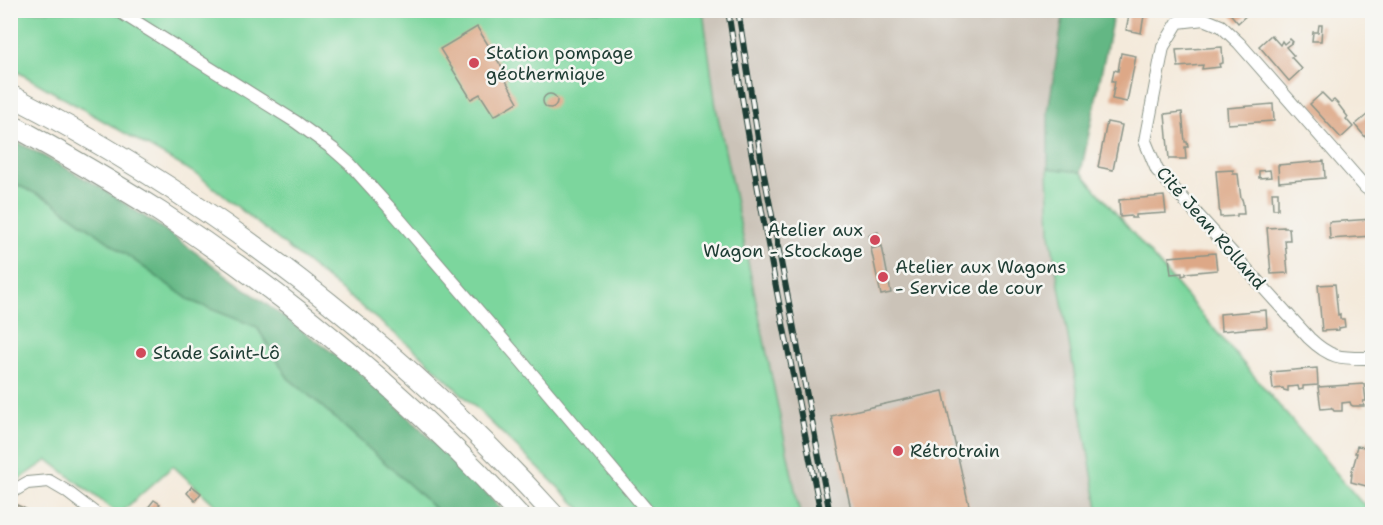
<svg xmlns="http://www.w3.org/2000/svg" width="1383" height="525" font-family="'Shantell Sans',sans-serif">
<rect width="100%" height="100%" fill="#f6f6f2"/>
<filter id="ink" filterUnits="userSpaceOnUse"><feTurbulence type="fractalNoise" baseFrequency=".0167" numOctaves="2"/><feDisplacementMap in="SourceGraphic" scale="12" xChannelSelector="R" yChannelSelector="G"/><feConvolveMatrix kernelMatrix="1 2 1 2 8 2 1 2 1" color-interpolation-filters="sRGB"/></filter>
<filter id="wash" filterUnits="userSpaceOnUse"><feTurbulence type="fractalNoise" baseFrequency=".008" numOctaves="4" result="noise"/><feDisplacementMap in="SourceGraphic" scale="24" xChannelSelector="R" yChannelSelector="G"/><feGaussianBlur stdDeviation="1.35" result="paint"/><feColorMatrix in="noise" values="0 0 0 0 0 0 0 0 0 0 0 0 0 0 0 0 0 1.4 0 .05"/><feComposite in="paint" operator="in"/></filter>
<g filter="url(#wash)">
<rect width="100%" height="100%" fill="#f4eadb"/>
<path fill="#cbc3b8" d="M703,11H1064L1048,112L1050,234L1099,514H800L716,107Z"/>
<g fill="#7bd69d" stroke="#4d8a68" stroke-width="1.5">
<path d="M10,11H703L716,107L800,514H586L420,354L198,175L11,68Z"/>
<path d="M1048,168L1081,172L1360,501L1370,508L1368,514H1099L1050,234Z"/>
<path d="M11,182L50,200L191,301L257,327L288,378L317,402L421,495L440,514H225L173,466L119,514L48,460L11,485Z"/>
</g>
<g fill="#64b784" stroke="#427a5c" stroke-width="1.5">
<path d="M1064,11H1114L1081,172L1048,168V112Z"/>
<path d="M10,138L95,184L162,228L370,380L482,488L506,514H440L421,495L317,402L288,378L257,327L191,301L50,200L11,182Z"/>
</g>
<g id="blocks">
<g fill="#dda887">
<path d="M1130,10H1145L1141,33L1126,30Z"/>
<path d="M1227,10H1252L1238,23Z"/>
<path d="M1319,25H1322L1321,41H1312L1313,32H1318Z"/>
<path d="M477,27L508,77L505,79L518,102L494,116L480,94L471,99L440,49Z"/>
<path d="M1271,35L1280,45L1282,41L1284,44L1290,39L1293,42L1286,47L1294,56L1291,57L1302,69L1289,81L1259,46Z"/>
<path d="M1222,47L1223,63L1219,64L1220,67L1202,69L1203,65L1178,67L1176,50Z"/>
<path d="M1121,53L1136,56L1127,102L1112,99L1115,81H1112L1114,70L1118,71Z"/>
<path d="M1322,93L1331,102L1334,100L1338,104L1348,117L1346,119L1353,127L1341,138L1310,104Z"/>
<circle cx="550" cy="101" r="7"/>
<path d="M1273,104L1274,121L1228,124L1227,108Z"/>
<path d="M1182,112L1185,142H1187L1188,147H1185L1186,159H1169L1165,114Z"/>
<path d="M1368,114L1372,120V145L1355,125Z"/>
<path d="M1107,122L1122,125L1113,170L1098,167Z"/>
<path d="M1324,161L1325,178L1279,182L1278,165Z"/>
<path d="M1233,170V174H1238L1241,199H1242L1243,203L1244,214H1237V216L1220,217L1216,171Z"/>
<path d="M1270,170L1271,177L1259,178V171Z"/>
<path d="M1272,192H1278V209H1273Z"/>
<path d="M1164,196L1166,213L1136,215V218H1131V216L1120,217L1119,200Z"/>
<path d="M1372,219V236L1330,239L1329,222Z"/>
<path d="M1284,227V228H1289L1290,240H1285L1288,273L1271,274L1267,228Z"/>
<path d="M878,232L881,244L871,247L869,235Z"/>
<path d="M882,246L891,293L881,295L871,249Z"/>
<path d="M1215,253L1217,270L1186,273V275L1182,276V273L1171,274L1169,257Z"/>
<path d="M1335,284L1338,315L1340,314V319H1344L1345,327L1339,328V330L1322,331L1318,285Z"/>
<path d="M1266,310L1267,327L1221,331L1220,314Z"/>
<path d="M1317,368L1318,385L1303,386V389L1299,390L1298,386L1288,387V391L1284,390L1283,388L1273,389L1271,372Z"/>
<path d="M1364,384L1366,401H1363L1364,406H1353L1351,405L1350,402L1342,403V411H1334L1331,407L1332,408L1321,409L1318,387Z"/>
<path d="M943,391L971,514H852L831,416Z"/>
<path d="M1366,441L1372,443V478L1370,487L1351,482L1352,474H1351L1357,453H1355L1357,446L1364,447Z"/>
<path d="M192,486L201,493L195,501L187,493Z"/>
<path d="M154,500L160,504L152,514L147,509Z"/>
<path d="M17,505L28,510L26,514H14Z"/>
</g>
</g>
</g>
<g filter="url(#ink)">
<use href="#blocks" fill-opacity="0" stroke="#8a9488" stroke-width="1.5"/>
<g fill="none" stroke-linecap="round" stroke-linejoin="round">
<defs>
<g id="street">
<path d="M117,10L296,122L333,149L350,164L388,206L517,356L650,514"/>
<path d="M1372,189L1366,188L1239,43L1221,26L1204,19L1178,22L1163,47L1145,141L1157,170L1309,338C1332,360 1342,358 1372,358"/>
<path d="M10,493L27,483L49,481L66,491L96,514"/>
</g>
<g id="primary">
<path d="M10,95C212,199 401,345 553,514"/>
<path d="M10,124C61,152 111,181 160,212C291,297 413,400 518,514"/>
</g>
</defs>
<use href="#street" stroke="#8a9488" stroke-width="14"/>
<use href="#primary" stroke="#8a9488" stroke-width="22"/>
<use href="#street" stroke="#fff" stroke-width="12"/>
<use href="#primary" stroke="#fff" stroke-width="20"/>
<defs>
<g id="rail">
<path d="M728,10C754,180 787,347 821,514"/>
<path d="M738,10L762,164L830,514"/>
</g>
</defs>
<use href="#rail" stroke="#1f3d34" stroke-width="6"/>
<use href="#rail" stroke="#f6f6f2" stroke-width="4" stroke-dasharray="11" stroke-linecap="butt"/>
</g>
</g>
<g fill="#d1495b" stroke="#f6f6f2" stroke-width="2">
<circle cx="474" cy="63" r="6"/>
<circle cx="875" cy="240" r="6"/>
<circle cx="883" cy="277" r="6"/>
<circle cx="141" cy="353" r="6"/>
<circle cx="898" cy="451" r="6"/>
</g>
<g text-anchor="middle" stroke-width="5" stroke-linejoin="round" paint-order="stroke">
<g font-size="18" fill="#1f3d34" stroke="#f6f6f2" text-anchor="start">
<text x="486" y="59">Station pompage<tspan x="486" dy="21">géothermique</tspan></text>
<text x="863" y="236" text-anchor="end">Atelier aux<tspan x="863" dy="21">Wagon - Stockage</tspan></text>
<text x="895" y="273">Atelier aux Wagons<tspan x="895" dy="21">- Service de cour</tspan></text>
<text x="153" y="359">Stade Saint-Lô</text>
<text x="910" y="457">Rétrotrain</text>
</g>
<g font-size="18" fill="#1f3d34" stroke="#f6f6f2">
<text transform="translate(1211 228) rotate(49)" y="6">Cité Jean Rolland</text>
</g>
</g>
<rect width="1383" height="525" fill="none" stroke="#f6f6f2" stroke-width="36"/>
</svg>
